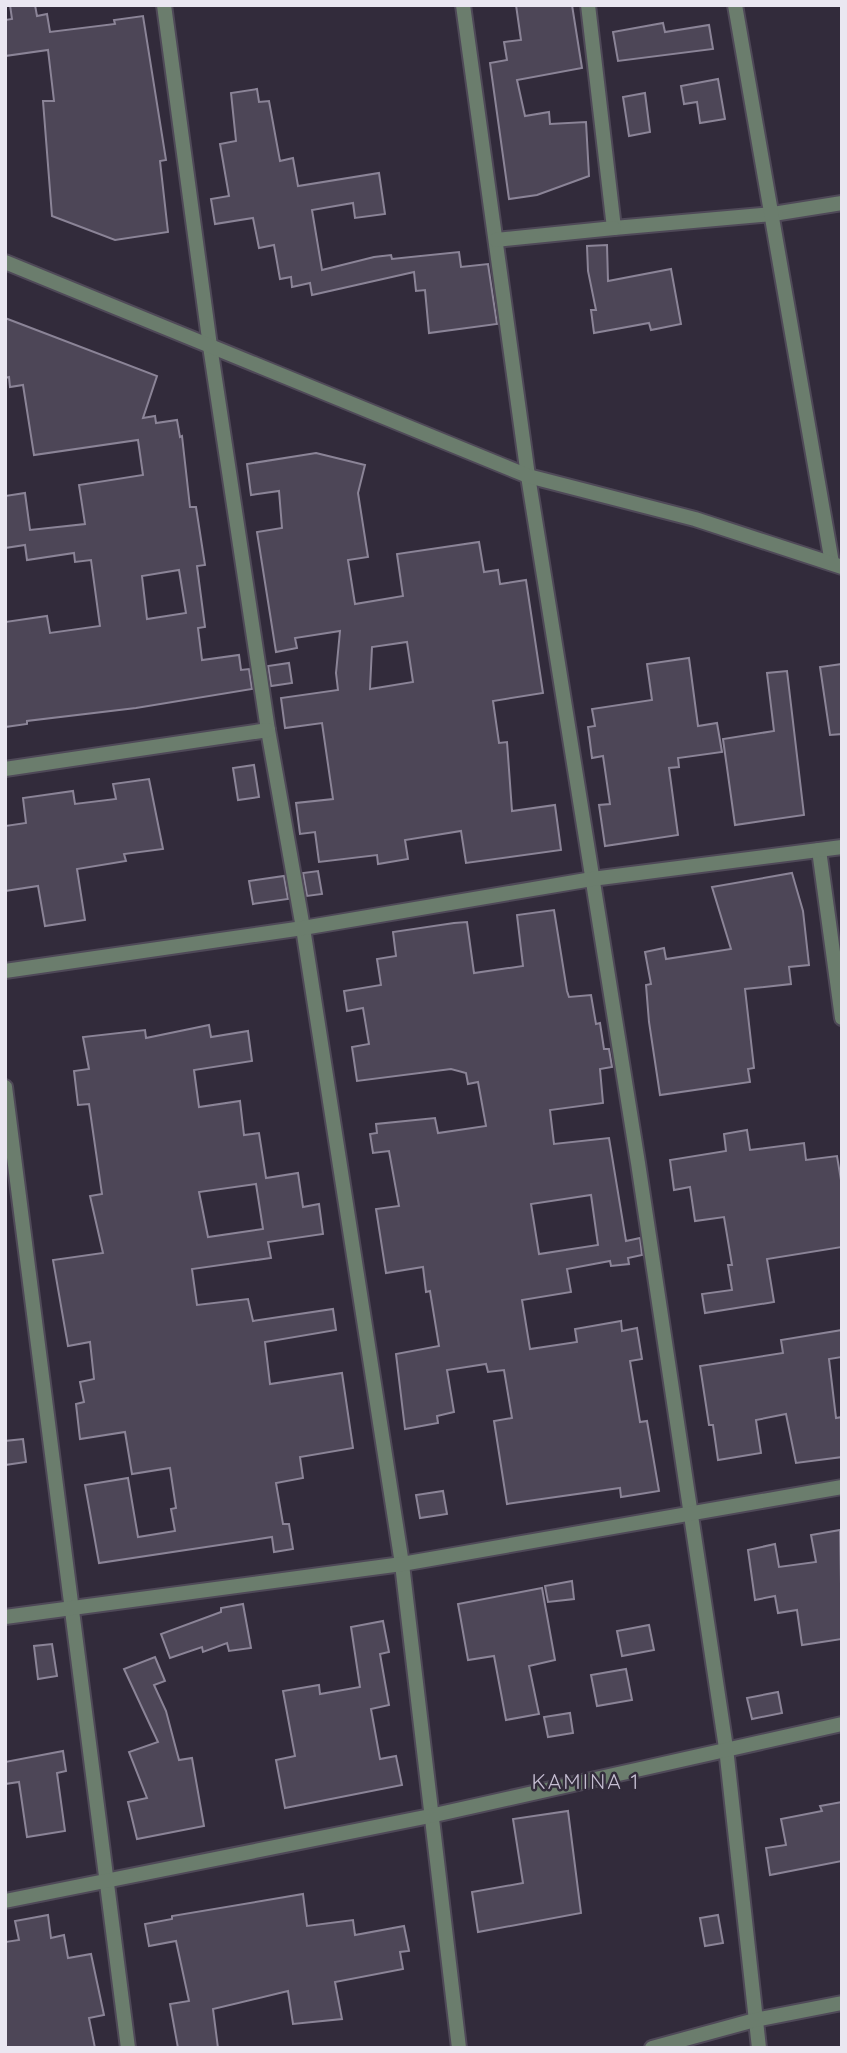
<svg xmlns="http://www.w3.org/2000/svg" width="847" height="2053" font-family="Quicksand,sans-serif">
<rect width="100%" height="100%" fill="#322b3b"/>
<g fill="#4d4657" stroke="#8b8497" stroke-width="2" fill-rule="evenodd">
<path d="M10,5H35L37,16L47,14L50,32L115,24L114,20L143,16L166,160L160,161L168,232L115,240L52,216L43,101H54L48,50L5,56V20L12,19Z"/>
<path d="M516,5H572L582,68L517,80L525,116L549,112L550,124L586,122L589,176L537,195L509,199L490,63L507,60L504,42L521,40Z"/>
<path d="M663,23L665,32L709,25L713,49L618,61L613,32Z"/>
<path d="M718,79L725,119L700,123L697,102L684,104L681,86Z"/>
<path d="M257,89L259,102L269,101L280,161L293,158L298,186L379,173L385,214L355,218L353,203L312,210L322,270L374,257L391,255L392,259L459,252L461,267L488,264L497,324L429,333L425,290L416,291L414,272L312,295L310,283L292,287L291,277L280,279L274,245L259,248L253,218L215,224L211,199L229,196L220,144L236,141L231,93Z"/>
<path d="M645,93L650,132L629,136L623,97Z"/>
<path d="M607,245L608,281L671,269L681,324L651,330L649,323L594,333L591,310H596L588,271L587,246Z"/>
<path d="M5,318L157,376L143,418L155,416L156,423L177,420L180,437L182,436L190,507H196L205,565L197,566L205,627L198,628L202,660L239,655L241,670L249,669L252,689L136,708L27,721V724L5,727V622L47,616L50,633L100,626L91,560L75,562L74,553L27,560L25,545L5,548V496L25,493L30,530L85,524L79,485L143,475L138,440L34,455L23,385L10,387L9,377L5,378ZM179,570L186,613L147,619L142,576Z"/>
<path d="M316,453L365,465L358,493L368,557L348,560L355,604L403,596L397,554L479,542L484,572L498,570L500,584L526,580L543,693L493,701L499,743L507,742L512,811L555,805L561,850L466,863L461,831L405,840L408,859L378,864L377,855L319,862L315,832L300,834L296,803L333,799L322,723L285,728L281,698L338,690L336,673L340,631L295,638L297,648L276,652L257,532L282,528L279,491L251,495L247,464ZM407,642L413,682L370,689L372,647Z"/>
<path d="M689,658L698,726L717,723L722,752L678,758L679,767L669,768L678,835L605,846L599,805L610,804L603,756L592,758L588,727L595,726L592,709L652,700L647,664Z"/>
<path d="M289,663L292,683L271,686L268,666Z"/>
<path d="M842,664V734L830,735L820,667Z"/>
<path d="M787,671L804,815L735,825L723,739L774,731L767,673Z"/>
<path d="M254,765L259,797L238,800L233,768Z"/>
<path d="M149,779L163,849L124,854L126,861L77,869L85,920L45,926L38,886L5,891V826L26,823L23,798L73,791L75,804L116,799L113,784Z"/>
<path d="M318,871L322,894L307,896L303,873Z"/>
<path d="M792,873L803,911L809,965L789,967L791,984L745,989L754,1068L748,1069L750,1082L660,1095L649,1022L646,985L651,984L645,952L664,948L666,959L731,949L712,887Z"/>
<path d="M284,876L288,899L253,904L249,881Z"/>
<path d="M554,910L567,991L569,997L591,995L596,1024L600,1023L604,1049H609L612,1067L600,1069L603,1103L550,1110L554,1144L609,1138L626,1241L640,1238L642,1255L628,1258L629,1264L611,1266L610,1261L567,1269L571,1292L522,1300L530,1349L577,1342L575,1329L621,1321L622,1331L637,1328L642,1359L630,1361L640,1422L647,1421L659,1491L621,1497L620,1488L507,1504L494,1421L512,1418L504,1370L488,1372L486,1364L447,1370L454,1412L437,1416L438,1423L405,1429L396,1354L439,1346L430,1291L426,1292L423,1267L386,1273L376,1209L399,1206L389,1151L373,1153L370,1134L377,1133L376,1124L435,1118L438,1133L486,1126L478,1082L468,1084L466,1073L451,1069L357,1081L352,1047L369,1044L363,1008L347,1011L344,991L381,985L377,959L396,956L393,932L454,923L467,922L474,973L523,966L517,915ZM591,1195L598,1245L539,1254L531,1204Z"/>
<path d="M209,1025L211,1037L248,1031L252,1061L194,1070L199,1107L240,1101L244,1135L259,1133L266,1178L298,1173L303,1207L319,1204L323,1234L268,1242L271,1258L192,1269L197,1305L248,1299L253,1321L333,1309L336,1330L265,1342L270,1384L342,1373L353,1448L300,1457L303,1478L276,1483L283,1524H289L293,1549L274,1552L272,1537L99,1563L85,1485L128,1478L138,1537L175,1531L171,1509L176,1508L170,1468L132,1474L125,1432L80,1439L76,1404L84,1402L80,1382L94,1379L90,1342L68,1346L53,1260L103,1253L90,1196L102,1194L89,1104L78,1105L74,1071L89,1069L83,1037L145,1030L146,1038ZM256,1184L263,1229L208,1237L199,1192Z"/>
<path d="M747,1130L750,1150L804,1143L806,1160L837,1156L842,1186V1247L767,1259L774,1302L705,1313L702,1294L732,1290L728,1265H732L724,1217L695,1221L690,1187L674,1190L670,1160L726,1151L724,1134Z"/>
<path d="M842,1330V1357L829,1359L836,1418L842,1417V1457L796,1463L786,1414L756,1420L761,1453L718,1460L713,1425H709L700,1366L783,1353L781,1340Z"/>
<path d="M23,1439L26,1462L5,1465V1441Z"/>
<path d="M443,1491L447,1514L420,1518L416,1495Z"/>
<path d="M840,1530L842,1639L802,1645L797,1610L778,1613L775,1596L755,1600L748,1550L775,1544L779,1567L816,1562L811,1535Z"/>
<path d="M572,1581L574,1599L548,1602L545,1586Z"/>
<path d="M542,1588L555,1660L529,1666L539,1714L506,1720L494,1656L468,1660L458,1604Z"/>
<path d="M243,1604L251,1648L229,1651L227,1643L203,1652L202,1647L170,1658L161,1634L221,1612V1608Z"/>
<path d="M383,1621L389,1652L380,1654L389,1705L371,1709L380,1759L396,1756L402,1785L285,1808L276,1760L295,1756L283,1691L319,1685L320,1694L360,1687L351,1627Z"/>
<path d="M649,1625L654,1650L622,1656L617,1631Z"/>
<path d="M52,1644L57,1676L38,1679L34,1646Z"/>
<path d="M155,1657L165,1681L154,1685L166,1711L179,1760L192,1758L204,1826L137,1839L128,1802L147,1798L129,1752L158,1742L124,1669Z"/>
<path d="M626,1669L632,1700L597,1706L591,1675Z"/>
<path d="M778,1692L782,1713L752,1719L747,1698Z"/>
<path d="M570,1713L573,1733L548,1737L544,1717Z"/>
<path d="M63,1751L66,1771L57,1773L65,1831L27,1837L19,1782L5,1784V1762Z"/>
<path d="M842,1802V1861L770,1875L766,1848L786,1845L781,1819L822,1811L820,1806Z"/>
<path d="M568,1811L581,1913L478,1932L472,1892L523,1883L513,1819Z"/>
<path d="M303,1894L307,1926L353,1920L355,1935L404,1926L409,1951L400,1952L403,1969L335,1982L342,2019L293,2024L288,1991L213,2009L218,2048H178L170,2004L189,2001L176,1941L149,1946L145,1924L172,1919V1916Z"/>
<path d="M48,1915L51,1938L64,1935L68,1958L91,1954L104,2015L89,2018L95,2048H5V1942L19,1940L15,1921Z"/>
<path d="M718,1915L723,1943L705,1946L700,1918Z"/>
</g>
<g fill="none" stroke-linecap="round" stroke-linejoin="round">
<defs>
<g id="minor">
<path d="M164,5L210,346L268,730L303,928L402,1564L459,2048"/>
<path d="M463,5L528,476L638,1163L726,1748L759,2048"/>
<path d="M588,5L614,228L773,214L842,203"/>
<path d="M735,5L832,563"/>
<path d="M496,240L614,228"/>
<path d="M5,769L268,730"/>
<path d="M819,850L842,1018"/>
<path d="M5,971L303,928L592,879L842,847"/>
<path d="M5,1087L128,2048"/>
<path d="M5,1617L402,1564L842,1487"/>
<path d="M5,1901L430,1816L842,1724"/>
<path d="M652,2048L755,2020L842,2003"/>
</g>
<path id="tertiary" d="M5,262L528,476L695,519L842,567"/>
</defs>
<use href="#minor" stroke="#4f4958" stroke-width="18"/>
<use href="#tertiary" stroke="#4f4958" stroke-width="18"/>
<use href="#minor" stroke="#6b7d6d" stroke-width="14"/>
<use href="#tertiary" stroke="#6b7d6d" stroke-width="14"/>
</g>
<g text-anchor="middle" stroke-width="5" stroke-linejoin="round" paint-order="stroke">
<g font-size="21" letter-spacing="2" fill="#c6bed3" stroke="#322b3b">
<text x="586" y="1789">KAMINA 1</text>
</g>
</g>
<rect width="847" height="2053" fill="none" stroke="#eae7f1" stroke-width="14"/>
</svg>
